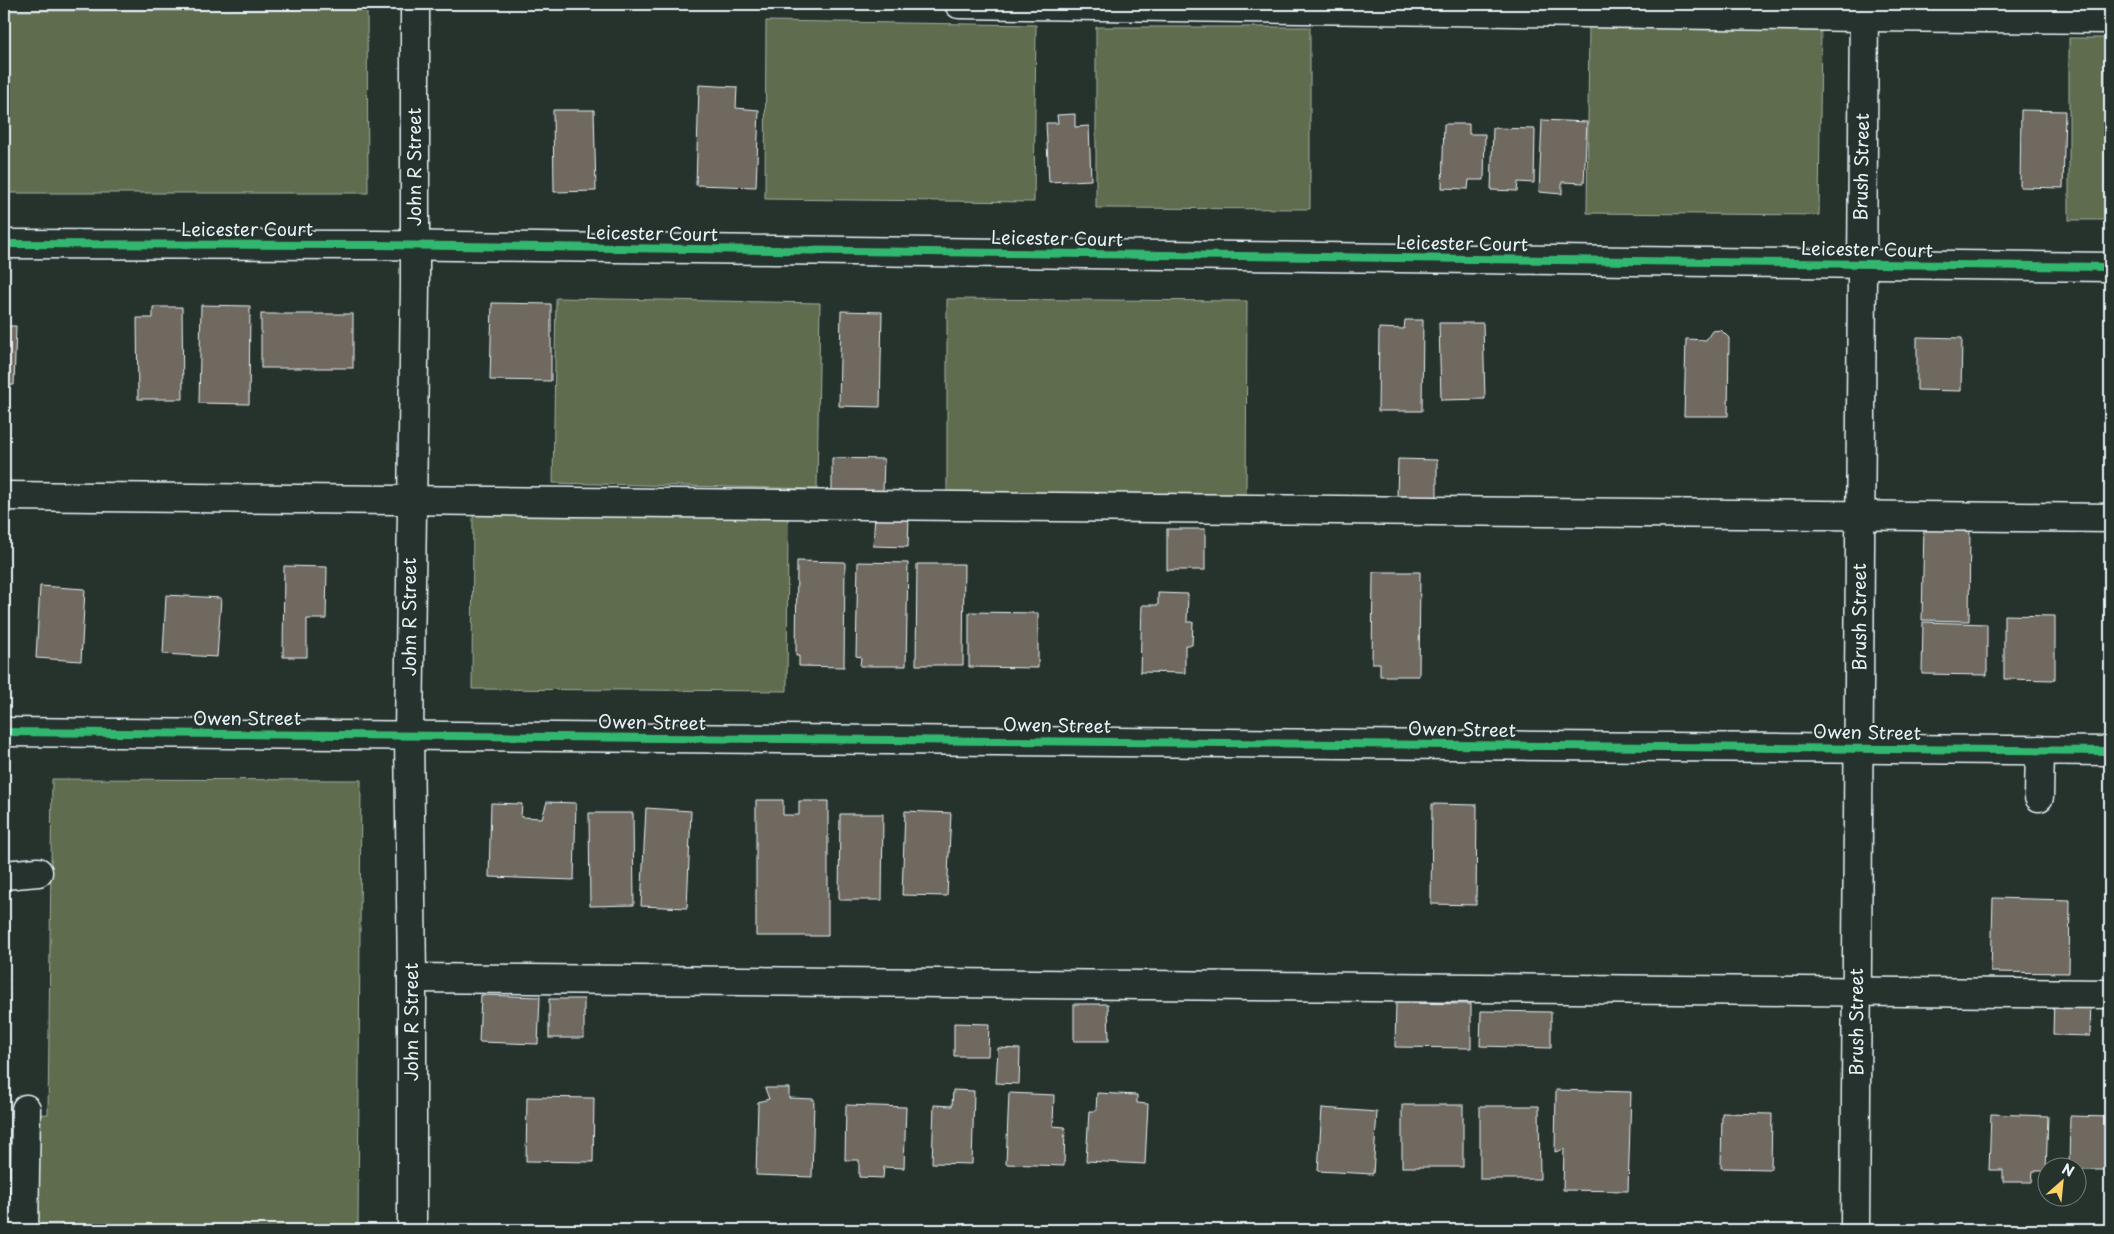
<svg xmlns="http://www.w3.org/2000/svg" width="2114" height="1234" font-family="'Playpen Sans',sans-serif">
<rect width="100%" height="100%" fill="#26332d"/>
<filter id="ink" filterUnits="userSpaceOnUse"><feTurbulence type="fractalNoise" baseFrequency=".02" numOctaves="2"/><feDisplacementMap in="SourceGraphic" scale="10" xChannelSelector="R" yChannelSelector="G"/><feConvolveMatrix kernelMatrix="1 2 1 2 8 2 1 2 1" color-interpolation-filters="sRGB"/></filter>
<g filter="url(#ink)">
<g fill="#5f6c4e" stroke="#a4aea3">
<path d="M367,10L368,193H4V11Z"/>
<path d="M766,21L1036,25L1034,202L765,199Z"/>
<path d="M1589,23L1821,26L1819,215L1587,213Z"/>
<path d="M1096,27H1310V209L1096,208Z"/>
<rect x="2069" y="38" width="41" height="182"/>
<path d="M556,298L820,303L817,489L553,483Z"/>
<path d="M947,299L1247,301L1246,500L947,498Z"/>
<path d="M473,513L788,516L787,691L472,689Z"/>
<path d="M52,779L361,780L358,1230H16L18,1116L48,1114Z"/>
</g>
<g fill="#70695f" stroke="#e8f1f8">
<path d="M699,85L737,87L736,108L759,110L756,187L696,185Z"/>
<path d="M553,110H594L596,191L554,192Z"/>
<path d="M2021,110L2065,111L2063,188L2020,187Z"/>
<path d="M1075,114V127L1089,126L1091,180L1049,182L1046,123H1058L1057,115Z"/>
<path d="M1542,120L1587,122L1584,183L1562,182V194L1539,192Z"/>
<path d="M1444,124H1469V134H1485L1484,180H1469L1468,189L1442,188Z"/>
<path d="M1493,128L1535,129L1534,183L1518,182L1517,191L1491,190Z"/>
<path d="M492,303L551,304V381L490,380Z"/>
<path d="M201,305L250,306L249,404L199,403Z"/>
<path d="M153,307H182L183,399H138L137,318H153Z"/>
<path d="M841,311L882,312L880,407L839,406Z"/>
<rect x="261" y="314" width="92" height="54"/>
<path d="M1405,320H1423L1422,411H1378L1379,328L1404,329Z"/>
<path d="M1439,323H1483L1485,399L1441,400Z"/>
<path d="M4,326H16L14,385H4Z"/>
<path d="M1721,330L1729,338L1728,416H1684L1686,339L1706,340L1712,331Z"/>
<path d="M1917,337L1962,338L1961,391L1917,390Z"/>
<path d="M832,458L884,459L883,492L832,491Z"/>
<path d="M1398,459L1437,460V498L1397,497Z"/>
<path d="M875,514L909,515L908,547L873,546Z"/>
<path d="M1924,525L1970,526L1969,621L1922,620Z"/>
<rect x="1167" y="529" width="38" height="41"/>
<path d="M797,561L845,562L844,667L799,666V656H796Z"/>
<path d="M858,562L908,563L906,666H860L861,657L856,656Z"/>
<path d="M917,564H964L963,665H916Z"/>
<path d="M284,566L327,567L326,619H307V657H283Z"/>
<path d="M1373,572H1420L1419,676H1380V663H1372Z"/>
<path d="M40,586L85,589L81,661L36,658Z"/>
<path d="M1158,593L1188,594L1187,622H1193L1192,645H1185V673L1140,672L1142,605H1158Z"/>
<path d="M166,595L221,598L217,657L163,654Z"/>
<path d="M969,612L1038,613V668L969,667Z"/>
<path d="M2004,615L2055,616V680L2004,679Z"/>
<path d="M1923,622L1987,624V675L1922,674Z"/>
<path d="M756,800H783V815H799V801H828V936H756Z"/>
<path d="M547,802L576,803L574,880L489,877L491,803L522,804L521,817L542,818Z"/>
<path d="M1432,804L1477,805L1476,905L1431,904Z"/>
<path d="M646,808L691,811L687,908L641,906Z"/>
<path d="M905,811L951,813L947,896L902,895Z"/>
<path d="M589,813H633L634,905L590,906Z"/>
<path d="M840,814H883L882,900H839Z"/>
<path d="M1993,898L2070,900L2069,973L1991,972Z"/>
<path d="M481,995L540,997L538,1044L479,1042Z"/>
<path d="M2054,997H2091L2090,1036L2053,1035Z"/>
<rect x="549" y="999" width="35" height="39"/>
<path d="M1396,1003L1471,1004V1048L1395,1047Z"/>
<path d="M1074,1004H1108L1109,1041H1074Z"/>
<path d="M1481,1011L1551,1012V1048L1480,1046Z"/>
<path d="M954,1023L989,1024L988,1056H954Z"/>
<path d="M998,1048L1020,1049L1019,1084L996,1083Z"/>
<path d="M765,1088H789V1098L814,1099L812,1177L756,1175L758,1102L769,1099Z"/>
<path d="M953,1090L974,1091L972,1164L932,1163L934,1105L952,1106Z"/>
<path d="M1556,1090L1631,1092L1628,1191L1563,1190L1564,1149L1555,1152Z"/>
<path d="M1009,1093L1054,1095L1053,1126L1065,1127L1064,1166L1006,1164Z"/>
<path d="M1097,1093L1137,1095V1103L1148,1104L1145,1164L1086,1161L1089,1111H1096Z"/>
<path d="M527,1097L594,1098L593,1162L526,1161Z"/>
<path d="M846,1105L906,1107L904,1168L884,1167L883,1178L859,1177V1160H845Z"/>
<rect x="1402" y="1105" width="61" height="62"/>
<path d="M1480,1106H1539L1540,1179H1480Z"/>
<path d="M1322,1108L1377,1112L1373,1174L1318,1171Z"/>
<path d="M1722,1113L1772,1114L1771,1169L1721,1168Z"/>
<path d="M1991,1114L2048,1116L2046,1171H2033L2032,1182H2003V1170H1989Z"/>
<path d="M2070,1116L2110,1117V1170H2076V1166H2069Z"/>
</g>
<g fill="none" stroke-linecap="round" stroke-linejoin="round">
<defs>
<g id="minor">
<path d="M959,4L1864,17L2110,19"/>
<path d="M4,244L375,245L2110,267"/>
<path d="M4,496L2110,518"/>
<path d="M4,732L2110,751"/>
<path d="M2039,797L2040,750"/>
<path d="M4,875L38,872"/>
<path d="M412,978L2110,994"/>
<path d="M24,1230L26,1109"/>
<path d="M412,1230V978L409,735L415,285V4"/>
<path d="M1855,1230L1864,4"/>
</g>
</defs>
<use href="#minor" stroke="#e8f1f8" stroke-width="31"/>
<path stroke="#e8f1f8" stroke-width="3" stroke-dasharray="4 4" stroke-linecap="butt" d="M5,906L7,1085"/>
<use href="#minor" stroke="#26332d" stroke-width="28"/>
<defs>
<g id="cycleway">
<path d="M4,244L375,245L2110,267"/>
<path d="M4,732L2110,751"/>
</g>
</defs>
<use href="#cycleway" stroke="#26332d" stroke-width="11"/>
<use href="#cycleway" stroke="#33b770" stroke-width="8"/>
</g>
</g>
<g text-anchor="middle" stroke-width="4" stroke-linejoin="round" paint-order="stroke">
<g font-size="18" fill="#e8f1f8" stroke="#26332d">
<text transform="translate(415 167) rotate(-90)" y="6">John R Street</text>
<text transform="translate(1862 167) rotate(-89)" y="6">Brush Street</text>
<text x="247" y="236">Leicester Court</text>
<text transform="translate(652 234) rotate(1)" y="6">Leicester Court</text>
<text transform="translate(1057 239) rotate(1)" y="6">Leicester Court</text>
<text transform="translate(1462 244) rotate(1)" y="6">Leicester Court</text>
<text transform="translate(1867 250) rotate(1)" y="6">Leicester Court</text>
<text transform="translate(410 617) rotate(-90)" y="6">John R Street</text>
<text transform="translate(1860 617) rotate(-90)" y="6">Brush Street</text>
<text x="247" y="725">Owen Street</text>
<text transform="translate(652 723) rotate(1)" y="6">Owen Street</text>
<text transform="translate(1057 726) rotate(1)" y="6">Owen Street</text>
<text transform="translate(1462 730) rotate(1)" y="6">Owen Street</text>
<text transform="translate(1867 733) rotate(1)" y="6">Owen Street</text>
<text transform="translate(412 1022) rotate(-90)" y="6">John R Street</text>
<text transform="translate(1857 1022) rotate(-90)" y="6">Brush Street</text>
</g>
</g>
<rect width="2114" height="1234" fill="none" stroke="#26332d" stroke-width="20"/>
<rect x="10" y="10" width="2094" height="1214" fill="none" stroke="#e8f1f8" stroke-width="2" filter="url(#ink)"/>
<g transform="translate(2062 1182) rotate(27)"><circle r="24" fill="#26332d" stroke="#747f7e"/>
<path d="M0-4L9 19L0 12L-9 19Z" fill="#ffd166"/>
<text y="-8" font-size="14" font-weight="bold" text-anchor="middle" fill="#e8f1f8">N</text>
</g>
</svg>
